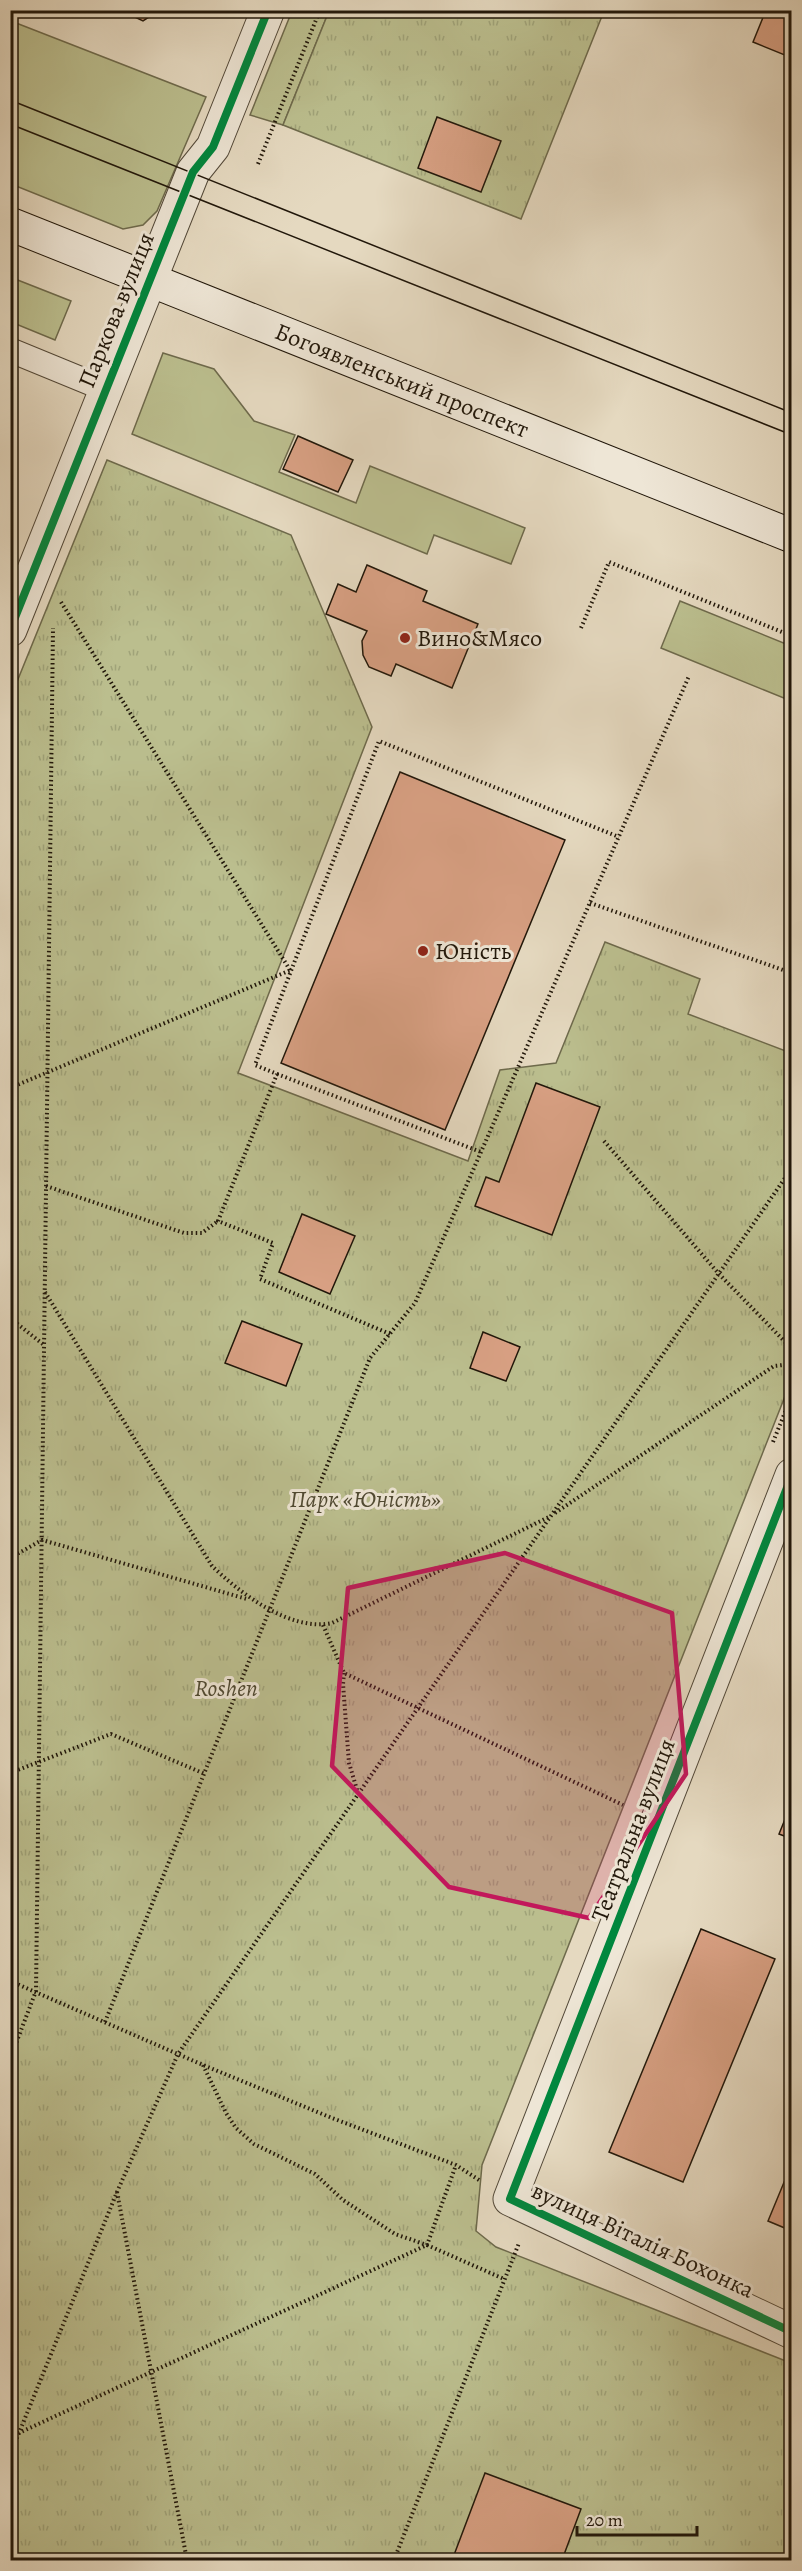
<svg xmlns="http://www.w3.org/2000/svg" width="802" height="2571" font-family="Alegreya,serif">
<defs>
<pattern id="park-tufts" width="24" height="20" patternUnits="userSpaceOnUse" patternTransform="scale(1.5)"><rect width="24" height="20" fill="#bbbe8e"/><path d="M3 7l-1-3M5 7V3M7 7l1-3M15 17l-1-3M17 17v-4M19 17l1-3" fill="none" stroke="#a0a379"/></pattern>
</defs>
<rect width="100%" height="100%" fill="#e5d9c0"/>
<filter id="stains"><feTurbulence type="fractalNoise" baseFrequency=".00333" numOctaves="4"/><feColorMatrix values="0 0 0 0 .2 0 0 0 0 .09 0 0 0 0 .02 0 0 0 .5 -.17"/></filter>
<radialGradient id="worn" r=".72"><stop offset=".6" stop-color="#630" stop-opacity="0"/><stop offset="1" stop-color="#630" stop-opacity=".3"/></radialGradient>
<g fill="#bbbe8e" stroke="#6e6a4c" stroke-width="1.5">
<path d="M292,11H329L283,125L250,115Z"/>
<path d="M11,21L206,97L157,211L143,225L123,229L11,184Z"/>
<path d="M10,277L71,301L55,340L11,322Z"/>
<path d="M163,353L214,369L254,421L295,435L279,472L356,503L370,466L525,528L511,564L434,535L427,554L132,434Z"/>
<path d="M680,601L791,646V701L661,648Z"/>
</g>
<g fill="url(#park-tufts)" stroke="#6e6a4c" stroke-width="1.5">
<path d="M329,11H604L521,219L283,125Z"/>
<path d="M107,460L291,535L372,727L238,1073L468,1161L500,1070L556,1063L605,942L700,979L688,1014L791,1053V1381L482,2165L476,2231L496,2247L791,2363L792,2560H11L10,699Z"/>
</g>
<g fill="#d8a083" stroke="#21170a" stroke-width="1.5">
<path d="M120,10H160L143,21Z"/>
<path d="M766,10H792V58L753,42Z"/>
<path d="M792,62V80L785,77Z"/>
<path d="M437,117L501,141L481,192L418,168Z"/>
<path d="M298,436L353,460L338,492L283,469Z"/>
<path d="M367,565L427,591L423,601L478,624L452,688L396,664L391,676L369,667L363,655L362,641L367,631L326,614L338,584L356,592Z"/>
<path d="M400,772L565,840L445,1130L281,1063Z"/>
<path d="M536,1083L600,1107L552,1235L475,1206L486,1177L499,1182Z"/>
<path d="M302,1214L355,1236L330,1294L279,1272Z"/>
<path d="M242,1321L302,1344L286,1386L225,1363Z"/>
<path d="M483,1332L520,1347L506,1381L470,1368Z"/>
<path d="M792,1802V1839L779,1834Z"/>
<path d="M701,1929L775,1959L683,2182L609,2152Z"/>
<path d="M792,2163V2231L768,2221Z"/>
<path d="M485,2473L581,2509L562,2560H469L454,2555Z"/>
</g>
<g fill="none" stroke-linecap="round" stroke-linejoin="round">
<defs>
<path id="service" d="M10,350L105,389"/>
<g id="minor">
<path d="M10,630L193,172L213,147L268,10"/>
<path d="M792,1475L510,2199L792,2332"/>
</g>
<g id="secondary">
<path id="s1" d="M10,224L792,536"/>
</g>
</defs>
<use href="#service" stroke="#524838" stroke-width="26"/>
<use href="#minor" stroke="#524838" stroke-width="35"/>
<use href="#secondary" stroke="#21170a" stroke-width="35"/>
<g stroke="#21170a" stroke-width="4" stroke-dasharray="1.5 3" stroke-linecap="butt">
<path d="M258,164L320,10"/>
<path d="M61,602L290,970"/>
<path d="M581,628L609,562L792,636"/>
<path d="M590,903L792,973"/>
<path d="M277,1074L481,1152"/>
<path d="M10,1088L291,970"/>
<path d="M604,1141L719,1274L792,1349"/>
<path d="M46,1186L184,1233H202L218,1221"/>
<path d="M45,1292L212,1566C240,1593 290,1632 332,1623L549,1517"/>
<path d="M10,1318L44,1345"/>
<path d="M390,1334L260,1279L273,1243L218,1221L277,1074L255,1065L379,741L619,837"/>
<path d="M773,1442L792,1395"/>
<path d="M555,1513L774,1366L792,1364"/>
<path d="M10,1558L42,1540L247,1599"/>
<path d="M323,1625L344,1673L623,1805"/>
<path d="M344,1673L343,1684L349,1763L358,1793"/>
<path d="M10,1773L111,1734L205,1774"/>
<path d="M10,1981L203,2065L332,2118L456,2165L479,2180"/>
<path d="M105,2022L370,1358L415,1303L689,676"/>
<path d="M10,2059L36,1991L53,628"/>
<path d="M203,2065L226,2113L236,2128L254,2144L315,2174L343,2200L395,2234L427,2245L456,2165"/>
<path d="M117,2192L187,2560"/>
<path d="M10,2437L427,2245L504,2279"/>
<path d="M10,2455L117,2192L178,2054L792,1168"/>
<path d="M394,2560L519,2243"/>
</g>
<use href="#service" stroke="#eee6d6" stroke-width="24"/>
<use href="#minor" stroke="#eee6d6" stroke-width="33"/>
<use href="#secondary" stroke="#eee6d6" stroke-width="33"/>
<g stroke="#21170a" stroke-width="1.5">
<path d="M10,100L792,413"/>
<path d="M10,124L792,435"/>
</g>
<defs>
<g id="cycleway">
<path d="M10,630L193,172L213,147L268,10"/>
<path d="M792,1475L510,2199L792,2332"/>
</g>
</defs>
<use href="#cycleway" stroke="#eee6d6" stroke-width="11"/>
<use href="#cycleway" stroke="#00873e" stroke-width="8"/>
</g>
<path fill="#c2185b" fill-opacity="0.2" stroke="#c2185b" stroke-width="4.5" stroke-linejoin="round" d="M505,1553L672,1613L686,1774L589,1918L449,1887L332,1766L348,1588Z"/>
<g fill="#8f2418" stroke="#eee6d6" stroke-width="2">
<circle cx="405" cy="638" r="6"/>
<circle cx="423" cy="951" r="6"/>
</g>
<g text-anchor="middle" stroke-width="6" stroke-linejoin="round" paint-order="stroke">
<g font-size="24" fill="#21170a" stroke="#eee6d6">
<text transform="translate(116 310) rotate(-68)" y="8">Паркова вулиця</text>
<text dy="8" stroke="none"><textPath href="#s1" startOffset="422">Богоявленський проспект</textPath></text>
<text transform="translate(633 1830) rotate(-69)" y="8">Театральна вулиця</text>
<text transform="translate(643 2240) rotate(25)" y="8">вулиця Віталія Бохонка</text>
</g>
<g font-size="24" fill="#21170a" stroke="#eee6d6" text-anchor="start">
<text x="417" y="646">Вино&amp;Мясо</text>
<text x="435" y="959">Юність</text>
</g>
<g font-size="24" font-style="italic" fill="#4f4932" stroke="#eee6d6">
<text x="365" y="1507">Парк «Юність»</text>
<text x="226" y="1696">Roshen</text>
</g>
</g>
<rect width="802" height="2571" fill="none" stroke="#e5d9c0" stroke-width="36"/>
<rect x="12" y="12" width="778" height="2547" fill="none" stroke="#21170a" stroke-width="3"/>
<rect x="18" y="18" width="766" height="2535" fill="none" stroke="#21170a" stroke-width="1.5"/>
<path d="M577 2526v9h120v-9" fill="none" stroke="#21170a" stroke-width="3"/>
<text x="586" y="2526" font-size="18" fill="#21170a" stroke="#eee6d6" stroke-width="4.5" paint-order="stroke">20 m</text>
<rect width="100%" height="100%" filter="url(#stains)"/>
<rect width="100%" height="100%" fill="url(#worn)"/>
</svg>
